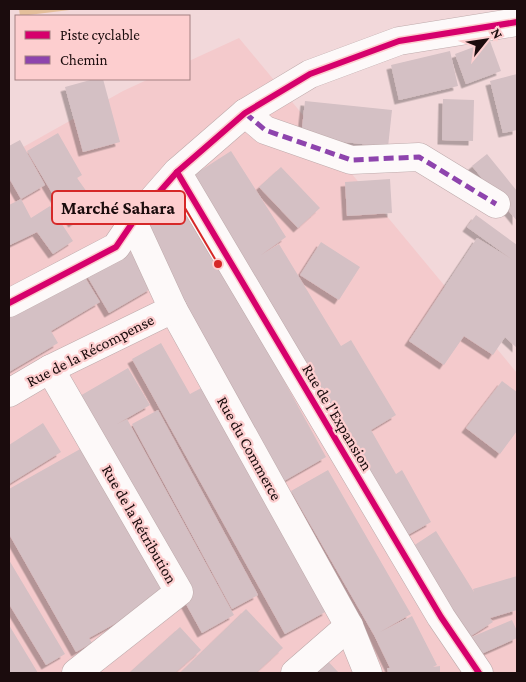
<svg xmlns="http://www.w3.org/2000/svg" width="526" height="682" font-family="'Crimson Pro',serif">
<defs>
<filter id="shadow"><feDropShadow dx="-4.5" dy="4.5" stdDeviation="0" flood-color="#0004"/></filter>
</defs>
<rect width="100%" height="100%" fill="#f2d8da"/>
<path fill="#f4cacc" d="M239,38L517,373V673H9V155L123,91L149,79H189V61Z"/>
<path fill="#e4bf9b" d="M19,9H78L20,16Z"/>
<g fill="#d4c0c4" filter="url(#shadow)">
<path d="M490,41L501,71L466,84L455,54Z"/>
<path d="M450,51L458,86L399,100L391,65Z"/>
<path d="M517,74V130L503,133L490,81Z"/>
<path d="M94,79H103L120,142L83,152L65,87Z"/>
<path d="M443,99L474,100L473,141L442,140Z"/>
<path d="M305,101L392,110L388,147L301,137Z"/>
<path d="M58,133L82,175L77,178L97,206L73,223L52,193L27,151Z"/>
<path d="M20,140L45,185L21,199L9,178V146Z"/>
<path d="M231,151L286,237L261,255L279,244L341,346L351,340L396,415L371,430L396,474L402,470L431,522L406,536L272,304L192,176Z"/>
<path d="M487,154L517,191V221L472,166Z"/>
<path d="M281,167L320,208L298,228L259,187Z"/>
<path d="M390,179L392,213L347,216L345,182Z"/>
<path d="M21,199L31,218L50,206L73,241L53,254L37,232L10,245L9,205Z"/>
<path d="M186,203L326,457L284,481L144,227Z"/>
<path d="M476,215L517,245V348L505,337L493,355L464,336L444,365L409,341L477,238L513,260L467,227Z"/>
<path d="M321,242L360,267L339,300L300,275Z"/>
<path d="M130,251L152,288L109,313L87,276Z"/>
<path d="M81,271L100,302L51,331L58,343L9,372V315Z"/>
<path d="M161,343L190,394L203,387L327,611L285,634L132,359Z"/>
<path d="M128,368L150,405L117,424L127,419L234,615L202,633L73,400Z"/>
<path d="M502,381L517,392V431L500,454L466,428Z"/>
<path d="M158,410L258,595L232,609L132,424Z"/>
<path d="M43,423L61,452L9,484V445Z"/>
<path d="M82,448L165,596L89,638L92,643L76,652L9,534V489Z"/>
<path d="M328,470L411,614L380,632L412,616L437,665L433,667L440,666V673H388L387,668H390L374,635L291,491Z"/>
<path d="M436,531L474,592L473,589L517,576V610L490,618L493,622L463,641L407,550Z"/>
<path d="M9,560L65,654L46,665L9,604Z"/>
<path d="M246,609L283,648L256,673H180Z"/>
<path d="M512,620L517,631V638L470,659L462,641Z"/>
<path d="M9,625L38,673H9Z"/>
<path d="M180,627L201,650L175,673H129Z"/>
<path d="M324,657L339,673H307Z"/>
</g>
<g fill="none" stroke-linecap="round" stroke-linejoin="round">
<defs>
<g id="street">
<path d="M245,113L265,130L351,160L419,157L496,204"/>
<path d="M177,172L441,617L479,673"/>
<path d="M133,222L173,309L349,626L368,673"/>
<path d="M9,303L116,247L133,222L177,172L245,113L310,74L399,41L517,22"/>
<path d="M50,369L179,592L76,673"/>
<path d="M9,393L50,369L173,309"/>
<path d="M295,673L349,626"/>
</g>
</defs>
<use href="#street" stroke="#beaaab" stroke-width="29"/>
<use href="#street" stroke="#fdf9f9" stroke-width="28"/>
<path stroke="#8e44ad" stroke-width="5" stroke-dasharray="10 5" stroke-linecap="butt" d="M245,113L265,130L351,160L419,157L496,204"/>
<defs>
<g id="cycleway">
<path d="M177,172L441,617L479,673"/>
<path d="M9,303L116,247L133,222L177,172L245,113L310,74L399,41L517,22"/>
</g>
</defs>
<use href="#cycleway" stroke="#fdcecf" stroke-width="9"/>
<use href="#cycleway" stroke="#d6006c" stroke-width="6"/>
</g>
<g text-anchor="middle" stroke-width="4.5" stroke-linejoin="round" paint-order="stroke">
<g font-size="16" fill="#1b0c0d" stroke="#fdcecf">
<text transform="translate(90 350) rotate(-27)" y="6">Rue de la Récompense</text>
<text transform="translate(338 417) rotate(59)" y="6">Rue de l'Expansion</text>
<text transform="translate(250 448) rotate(61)" y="6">Rue du Commerce</text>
<text transform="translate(140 524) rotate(60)" y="6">Rue de la Rétribution</text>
</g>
</g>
<path fill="none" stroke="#d62828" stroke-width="2" d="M218 264L185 208"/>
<circle fill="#d62828" stroke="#fdcecf" stroke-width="2" cx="218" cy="264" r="5"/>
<rect fill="#fdcecf" stroke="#d62828" stroke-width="2" x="52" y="191" width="133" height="33" rx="5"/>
<g font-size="18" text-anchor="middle" font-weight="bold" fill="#1b0c0d">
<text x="118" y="214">Marché Sahara</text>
</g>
<rect width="526" height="682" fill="none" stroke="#1b0c0d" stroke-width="20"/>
<rect x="15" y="15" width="175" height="65" fill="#fdcecf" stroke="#a38081"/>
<rect x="25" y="31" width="25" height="8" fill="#d6006c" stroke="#a38081"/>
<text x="60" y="40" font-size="15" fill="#1b0c0d">Piste cyclable</text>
<rect x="25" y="56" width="25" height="8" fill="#8e44ad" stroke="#a38081"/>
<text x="60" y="65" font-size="15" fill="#1b0c0d">Chemin</text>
<g transform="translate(486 40) rotate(60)" stroke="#fdcecf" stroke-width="4" paint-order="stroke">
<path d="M0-4L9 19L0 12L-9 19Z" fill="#1b0c0d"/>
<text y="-8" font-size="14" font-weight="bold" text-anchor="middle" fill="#1b0c0d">N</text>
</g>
</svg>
